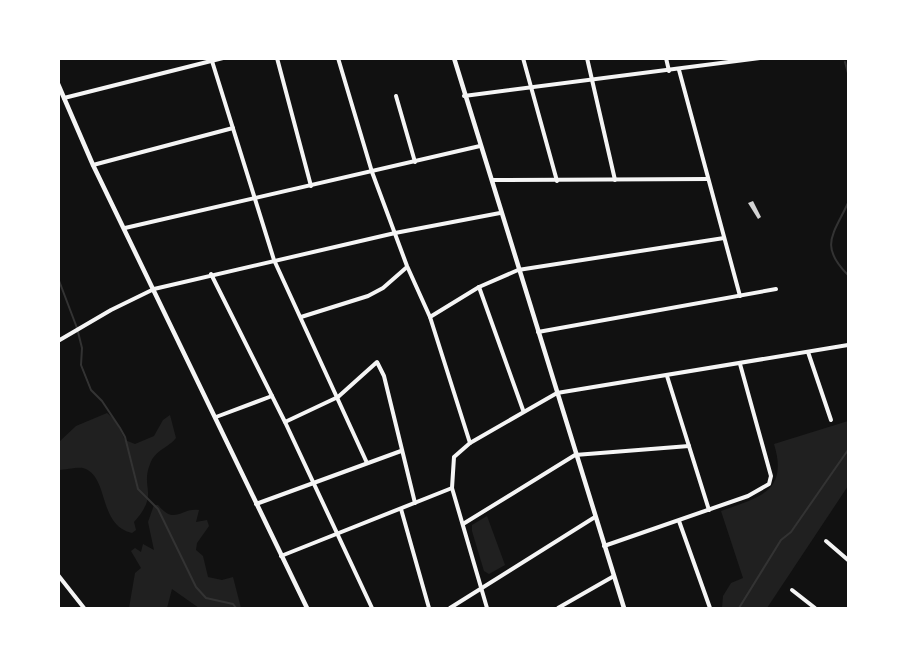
<svg xmlns="http://www.w3.org/2000/svg" width="907" height="667" font-family="'Roboto Condensed',sans-serif">
<rect width="100%" height="100%" fill="#111"/>
<g fill="#202020">
<path d="M107,413L115,420L125,440L135,444L154,436L163,420L170,415L176,438C168,448 155,450 150,464C140,489 160,493 134,522L136,530L132,533C97,525 110,476 83,468C76,467 65,470 59,470V442L76,426Z"/>
<path d="M848,421V486L767,608H722L723,596L731,583L743,578L721,511C758,497 789,493 774,444Z"/>
<path d="M154,505H158C175,526 181,507 199,510L196,522L207,520L209,526L197,543L196,550L203,556L208,577L222,580L233,577L241,608H199L172,589L167,608H129L135,573L141,568L131,551L135,548L141,552L143,544L154,550L148,522Z"/>
<path d="M487,516L505,565L489,574L484,571L472,531V525Z"/>
</g>
<g fill="none" stroke-linecap="round" stroke-linejoin="round">
<g stroke="#333" stroke-width="2">
<path d="M845,62L848,73"/>
<path d="M848,203C833,235 819,246 848,275"/>
<path d="M58,278L77,328L82,348L81,365L91,390L102,401L120,428L125,437L138,489L158,509L196,587L206,598L233,604L236,608"/>
<path d="M739,608L781,540L791,532L848,450"/>
</g>
</g>
<path fill="#d3d3d3" d="M753,201L761,217L758,219L748,203Z"/>
<g fill="none" stroke-linecap="round" stroke-linejoin="round">
<g stroke="#f5f5f5" stroke-width="4">
<path d="M277,58L311,186"/>
<path d="M338,58L372,172L407,266L430,317L470,443"/>
<path d="M523,58L557,181"/>
<path d="M587,58L615,180"/>
<path d="M666,58L669,71"/>
<path d="M212,61L274,260L367,463"/>
<path d="M679,70L740,296"/>
<path d="M396,96L415,162"/>
<path d="M464,96L760,58"/>
<path d="M64,98L223,58"/>
<path d="M93,165L233,128"/>
<path d="M492,180L708,179"/>
<path d="M125,228L480,146"/>
<path d="M211,274L285,422L372,608"/>
<path d="M479,287L523,410"/>
<path d="M301,317L368,296L383,288L407,267"/>
<path d="M430,317L479,287L518,270L724,238"/>
<path d="M538,332L776,289"/>
<path d="M58,341L111,310L154,289L395,233L500,213"/>
<path d="M808,352L831,420"/>
<path d="M667,376L709,510"/>
<path d="M216,417L272,396"/>
<path d="M285,422L338,397L377,362L384,376L415,503"/>
<path d="M256,504L401,451"/>
<path d="M401,509L429,608"/>
<path d="M679,521L710,608"/>
<path d="M463,524L575,455L689,446"/>
<path d="M826,541L848,560"/>
<path d="M604,546L748,496L769,484L771,476L740,364"/>
<path d="M281,556L452,488"/>
<path d="M58,575L84,608"/>
<path d="M792,590L815,608"/>
<path d="M450,608L595,517"/>
<path d="M487,608L452,488L454,457L470,443L557,393L848,345"/>
<path d="M558,608L614,576"/>
</g>
<g stroke="#f5f5f5" stroke-width="4.5">
<path d="M454,58L624,608"/>
<path d="M58,84L93,165L307,608"/>
</g>
</g>
<rect width="907" height="667" fill="none" stroke="#ffffff" stroke-width="120"/>
</svg>
